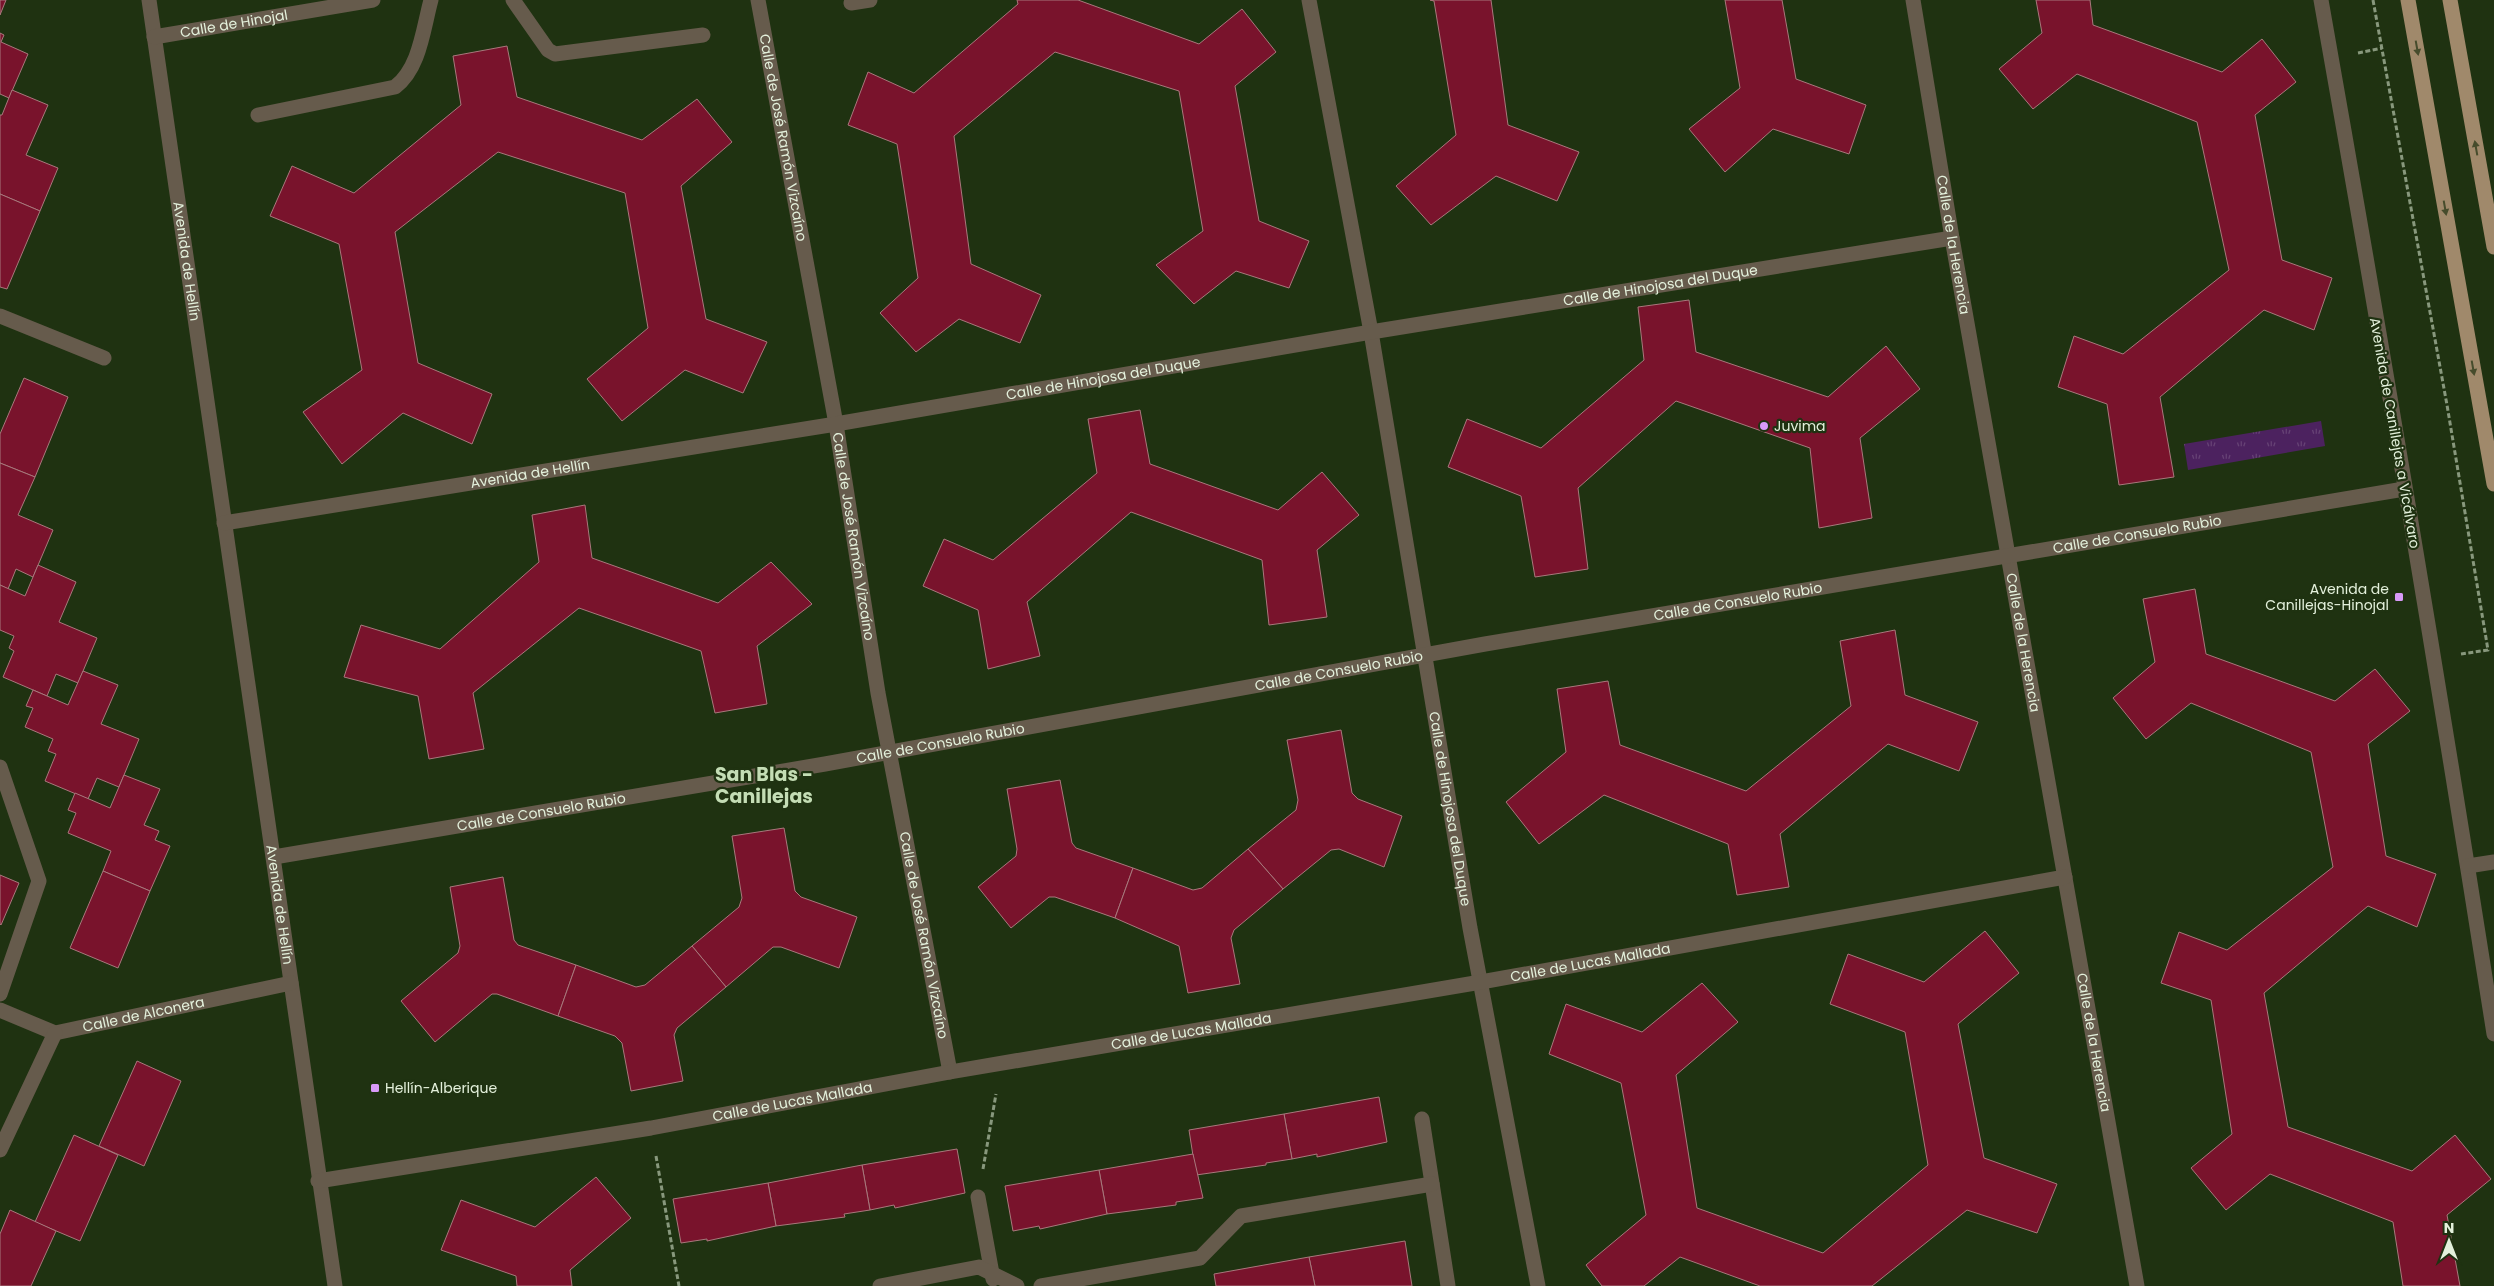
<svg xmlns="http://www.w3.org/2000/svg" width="2494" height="1286" font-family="Poppins,sans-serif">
<defs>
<pattern id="park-tufts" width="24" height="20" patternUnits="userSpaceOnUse" patternTransform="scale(1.25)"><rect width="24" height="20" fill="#4c225f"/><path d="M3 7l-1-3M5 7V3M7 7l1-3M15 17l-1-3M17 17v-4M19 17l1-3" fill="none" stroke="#664275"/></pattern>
</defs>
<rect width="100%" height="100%" fill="#1f3211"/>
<path fill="url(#park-tufts)" d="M2321,421L2325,446L2188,470L2184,444Z"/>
<g fill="#79132c" stroke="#a8787c">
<path d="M0,0H6L0,15Z"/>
<path d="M1017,0H1078L1199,44L1242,9L1276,52L1235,86L1259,221L1309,241L1289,288L1236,271L1194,304L1156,265L1203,231L1179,91L1055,52L954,136L971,264L1041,295L1020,343L959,319L916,352L880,313L918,278L897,144L848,125L868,72L914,93L1018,4Z"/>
<path d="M1430,0H1491L1508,125L1579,152L1557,201L1496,176L1431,225L1396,186L1456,135L1434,1Z"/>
<path d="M1725,0H1782L1796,79L1866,105L1849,154L1773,129L1725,172L1689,129L1740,88Z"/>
<path d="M2036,0H2090L2093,25L2222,72L2262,39L2296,82L2255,115L2282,260L2332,278L2314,330L2264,310L2160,397L2174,477L2119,485L2107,404L2058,387L2074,336L2123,354L2229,270L2197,122L2077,74L2033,109L1999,69L2042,33Z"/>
<path d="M0,33L4,35L1,42L28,54L9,98L0,94Z"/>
<path d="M507,46L517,97L642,140L697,99L732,142L681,186L706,319L767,342L743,393L685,370L622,421L587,379L648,328L625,193L498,152L395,232L418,363L492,394L472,444L403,413L342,464L303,412L362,370L339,244L270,216L292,166L354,193L461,105L453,56Z"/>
<path d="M12,90L48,105L26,155L58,168L40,211L0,194V115H2Z"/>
<path d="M0,194L40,211L7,289L0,287Z"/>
<path d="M1689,300L1696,352L1828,397L1886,346L1920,389L1860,438L1872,518L1819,528L1810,448L1676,401L1578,488L1588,569L1535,577L1521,496L1448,467L1467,419L1541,448L1644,360L1638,307Z"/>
<path d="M24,378L68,397L35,477L0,463V434Z"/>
<path d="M1140,410L1150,464L1278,510L1322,472L1359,515L1317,550L1327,617L1269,625L1262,560L1131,512L1027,602L1040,656L988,669L978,610L923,586L944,539L993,560L1097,473L1088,419Z"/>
<path d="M0,463L35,477L18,515L53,530L33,577L16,569L8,589L0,585Z"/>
<path d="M585,505L592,558L718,603L771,562L812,604L757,646L767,704L715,713L701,651L579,608L473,693L484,749L429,759L418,696L344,677L361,625L440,649L539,562L532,515Z"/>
<path d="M38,565L76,582L59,622L97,638L78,683L56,674L47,696L3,677L14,651L9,648L14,636L0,630V585L25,596Z"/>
<path d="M2195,589L2206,654L2335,701L2375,669L2410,711L2368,744L2386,856L2436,874L2417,927L2368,906L2264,993L2288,1127L2412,1171L2455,1135L2491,1179L2447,1215L2460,1286H2403L2393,1222L2270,1174L2226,1210L2191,1168L2232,1134L2211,1000L2161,983L2179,932L2227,950L2333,867L2311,752L2191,703L2146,739L2113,698L2155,662L2143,599Z"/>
<path d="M1895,630L1905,695L1978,722L1959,771L1888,744L1780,834L1789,887L1737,895L1728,844L1604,795L1539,844L1506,802L1566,752L1557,689L1608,681L1620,745L1746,791L1851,706L1840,641Z"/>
<path d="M83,671L118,685L101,724L139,739L119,787L97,778L88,799L45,781L56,754L48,751L53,739L25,727L33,708L26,706L33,690L68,705Z"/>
<path d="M1341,730L1352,793L1358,799L1402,816L1384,867L1339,849L1331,850L1283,889L1248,849L1296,810L1298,800L1287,740Z"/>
<path d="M124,775L160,789L144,825L159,831L155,840L170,846L150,891L103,871L111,851L68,833L76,813L68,810L75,793L110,808Z"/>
<path d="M1060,780L1072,843L1076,848L1133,868L1115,918L1055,897H1049L1011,928L978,887L1016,856L1017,849L1007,789Z"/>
<path d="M784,828L795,891L801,897L857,917L839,968L781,947H773L726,987L692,946L739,907L742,898L732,836Z"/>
<path d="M1248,849L1283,889L1234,930L1231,938L1240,984L1188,993L1179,946L1115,918L1133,868L1193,890L1202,888Z"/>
<path d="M103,871L150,891L118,968L70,948Z"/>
<path d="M0,875L19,883L1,925L0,924Z"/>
<path d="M503,877L514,940L518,945L576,965L558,1016L497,994H492L435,1042L401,1001L458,953L460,946L450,887Z"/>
<path d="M1985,931L2019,973L1958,1024L1984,1158L2057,1184L2037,1233L1967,1210L1872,1286H1760L1680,1257L1644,1286H1602L1586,1265L1646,1215L1621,1083L1549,1054L1566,1004L1642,1032L1702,983L1738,1022L1676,1075L1697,1208L1823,1253L1928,1165L1905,1032L1830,1004L1848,954L1924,982Z"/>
<path d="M692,946L726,987L677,1028L674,1035L683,1081L631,1091L622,1043L615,1036L558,1016L576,965L636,987L645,985Z"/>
<path d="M137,1061L181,1081L144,1166L99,1146Z"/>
<path d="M1379,1097L1387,1142L1317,1157V1154L1292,1159L1284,1114Z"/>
<path d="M1284,1114L1292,1159L1266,1163V1165L1196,1175L1189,1130Z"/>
<path d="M74,1135L118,1155L80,1241L35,1222Z"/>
<path d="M957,1149L965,1193L895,1208L894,1205L870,1210L862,1165Z"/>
<path d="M1193,1154L1203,1198L1176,1202V1205L1107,1214L1099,1170Z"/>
<path d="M862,1165L870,1210L844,1214L845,1217L776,1226L768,1183Z"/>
<path d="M1099,1170L1107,1214L1040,1229L1039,1226L1013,1231L1005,1186Z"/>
<path d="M596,1177L631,1218L570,1270L572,1286H517L516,1276L441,1250L461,1200L535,1227Z"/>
<path d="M768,1183L776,1226L707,1241V1239L681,1243L673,1199Z"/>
<path d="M10,1210L56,1231L31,1286H0V1234Z"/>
<path d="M1405,1241L1412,1286H1315L1309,1257Z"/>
<path d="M1309,1257L1315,1286H1216L1214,1274Z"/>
</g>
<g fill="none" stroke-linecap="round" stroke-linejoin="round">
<g stroke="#88987d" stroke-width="3" stroke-dasharray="5 2.5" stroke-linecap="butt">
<path d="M2373,0L2447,405L2488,650L2461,654"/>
<path d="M2358,53L2382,48"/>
<path d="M656,1156L679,1286"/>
<path d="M983,1169L996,1094"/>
</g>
<g stroke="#665b4c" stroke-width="15">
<path id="s1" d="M149,0L335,1286"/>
<path d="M513,0L548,50L555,54L703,35"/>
<path id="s2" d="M758,0L836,424L878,693L950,1072"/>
<path id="s3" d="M1309,0L1371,332L1470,928L1538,1286"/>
<path id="s4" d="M1913,0L1952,238L2137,1286"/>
<path d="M2321,0C2382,344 2440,689 2494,1034"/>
<path d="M851,3L870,0"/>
<path id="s5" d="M154,37L373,0"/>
<path d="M258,115L395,87C420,68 423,29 431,0"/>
<path d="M0,316L104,358"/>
<path id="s6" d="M224,523L836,424L1371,332L1952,238"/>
<path d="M0,767L39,881L0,994"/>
<path id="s7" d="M274,857L825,764L1485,644L2404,489"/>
<path d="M2468,866L2494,862"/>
<path id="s8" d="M0,1010L55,1033L291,983"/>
<path d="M1422,1119L1448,1286"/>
<path d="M0,1150L55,1033"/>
<path id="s9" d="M318,1181L651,1128L950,1072L1481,982L2065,877"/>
<path d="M978,1197L993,1279"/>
<path d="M880,1286L979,1267L1017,1286"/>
<path d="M1041,1286L1200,1258L1241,1216L1432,1184"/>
</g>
<g stroke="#a0896b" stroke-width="15">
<path d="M2408,0L2494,484"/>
<path d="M2450,0L2494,247"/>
</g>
</g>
<defs><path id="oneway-solid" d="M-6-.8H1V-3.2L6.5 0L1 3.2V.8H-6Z" transform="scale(1.25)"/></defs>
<g fill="#464c2c">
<use href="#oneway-solid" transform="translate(2417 48) rotate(80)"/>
<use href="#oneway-solid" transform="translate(2476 148) rotate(-100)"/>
<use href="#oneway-solid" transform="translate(2445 208) rotate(80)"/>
<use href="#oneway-solid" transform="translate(2473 368) rotate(80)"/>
</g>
<g fill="#d89af8" stroke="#1f3211" stroke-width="2">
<circle cx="1764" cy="426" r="5"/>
<rect x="2394" y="592" width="10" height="10" rx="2.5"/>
<rect x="370" y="1083" width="10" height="10" rx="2.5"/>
</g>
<g text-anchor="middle" stroke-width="4.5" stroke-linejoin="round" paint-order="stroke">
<g font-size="14" fill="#e3f0db" stroke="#1f3211">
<text dy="5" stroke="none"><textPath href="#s5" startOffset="81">Calle de Hinojal</textPath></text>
<text dy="5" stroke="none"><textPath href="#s2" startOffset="140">Calle de José Ramón Vizcaíno</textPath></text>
<text dy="5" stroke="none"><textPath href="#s4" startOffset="248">Calle de la Herencia</textPath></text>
<text dy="5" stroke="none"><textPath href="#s1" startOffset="264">Avenida de Hellín</textPath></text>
<text dy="5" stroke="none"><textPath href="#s6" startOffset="1456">Calle de Hinojosa del Duque</textPath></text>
<text dy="5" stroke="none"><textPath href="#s6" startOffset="891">Calle de Hinojosa del Duque</textPath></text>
<text transform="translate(2395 433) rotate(80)" y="5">Avenida de Canillejas a Vicálvaro</text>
<text dy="5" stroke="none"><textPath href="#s6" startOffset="310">Avenida de Hellín</textPath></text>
<text dy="5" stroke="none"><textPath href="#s7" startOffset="1891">Calle de Consuelo Rubio</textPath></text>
<text dy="5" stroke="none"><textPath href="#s2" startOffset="545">Calle de José Ramón Vizcaíno</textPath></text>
<text dy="5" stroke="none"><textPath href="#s7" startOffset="1486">Calle de Consuelo Rubio</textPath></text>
<text dy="5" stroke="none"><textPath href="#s4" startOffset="652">Calle de la Herencia</textPath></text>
<text dy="5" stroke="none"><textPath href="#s7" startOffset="1081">Calle de Consuelo Rubio</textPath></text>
<text dy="5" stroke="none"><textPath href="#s7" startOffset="676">Calle de Consuelo Rubio</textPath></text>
<text dy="5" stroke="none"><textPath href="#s3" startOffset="821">Calle de Hinojosa del Duque</textPath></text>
<text dy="5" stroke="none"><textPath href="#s7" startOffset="271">Calle de Consuelo Rubio</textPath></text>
<text dy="5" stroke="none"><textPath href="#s1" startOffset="914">Avenida de Hellín</textPath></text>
<text dy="5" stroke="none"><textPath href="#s2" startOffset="950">Calle de José Ramón Vizcaíno</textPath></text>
<text dy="5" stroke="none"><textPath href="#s9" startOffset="1291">Calle de Lucas Mallada</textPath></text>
<text dy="5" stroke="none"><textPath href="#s8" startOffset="150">Calle de Alconera</textPath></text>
<text dy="5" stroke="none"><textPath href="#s9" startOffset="886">Calle de Lucas Mallada</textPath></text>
<text dy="5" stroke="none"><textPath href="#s4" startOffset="1058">Calle de la Herencia</textPath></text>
<text dy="5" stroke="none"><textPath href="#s9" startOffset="481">Calle de Lucas Mallada</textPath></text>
</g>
<g font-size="14" fill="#e3f0db" stroke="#1f3211" text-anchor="start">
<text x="1774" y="431">Juvima</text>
<text x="2389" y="594" text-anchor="end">Avenida de<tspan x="2389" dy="16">Canillejas-Hinojal</tspan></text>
<text x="385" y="1093">Hellín-Alberique</text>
</g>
<g font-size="19" font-weight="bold" fill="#c4ddb5" stroke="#1f3211">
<text x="764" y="781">San Blas -<tspan x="764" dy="22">Canillejas</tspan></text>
</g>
</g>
<g transform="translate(2449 1241)" stroke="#1f3211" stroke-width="4" paint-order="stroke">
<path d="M0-4L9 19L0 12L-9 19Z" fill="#e3f0db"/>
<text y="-8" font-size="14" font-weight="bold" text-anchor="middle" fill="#e3f0db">N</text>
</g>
</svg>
